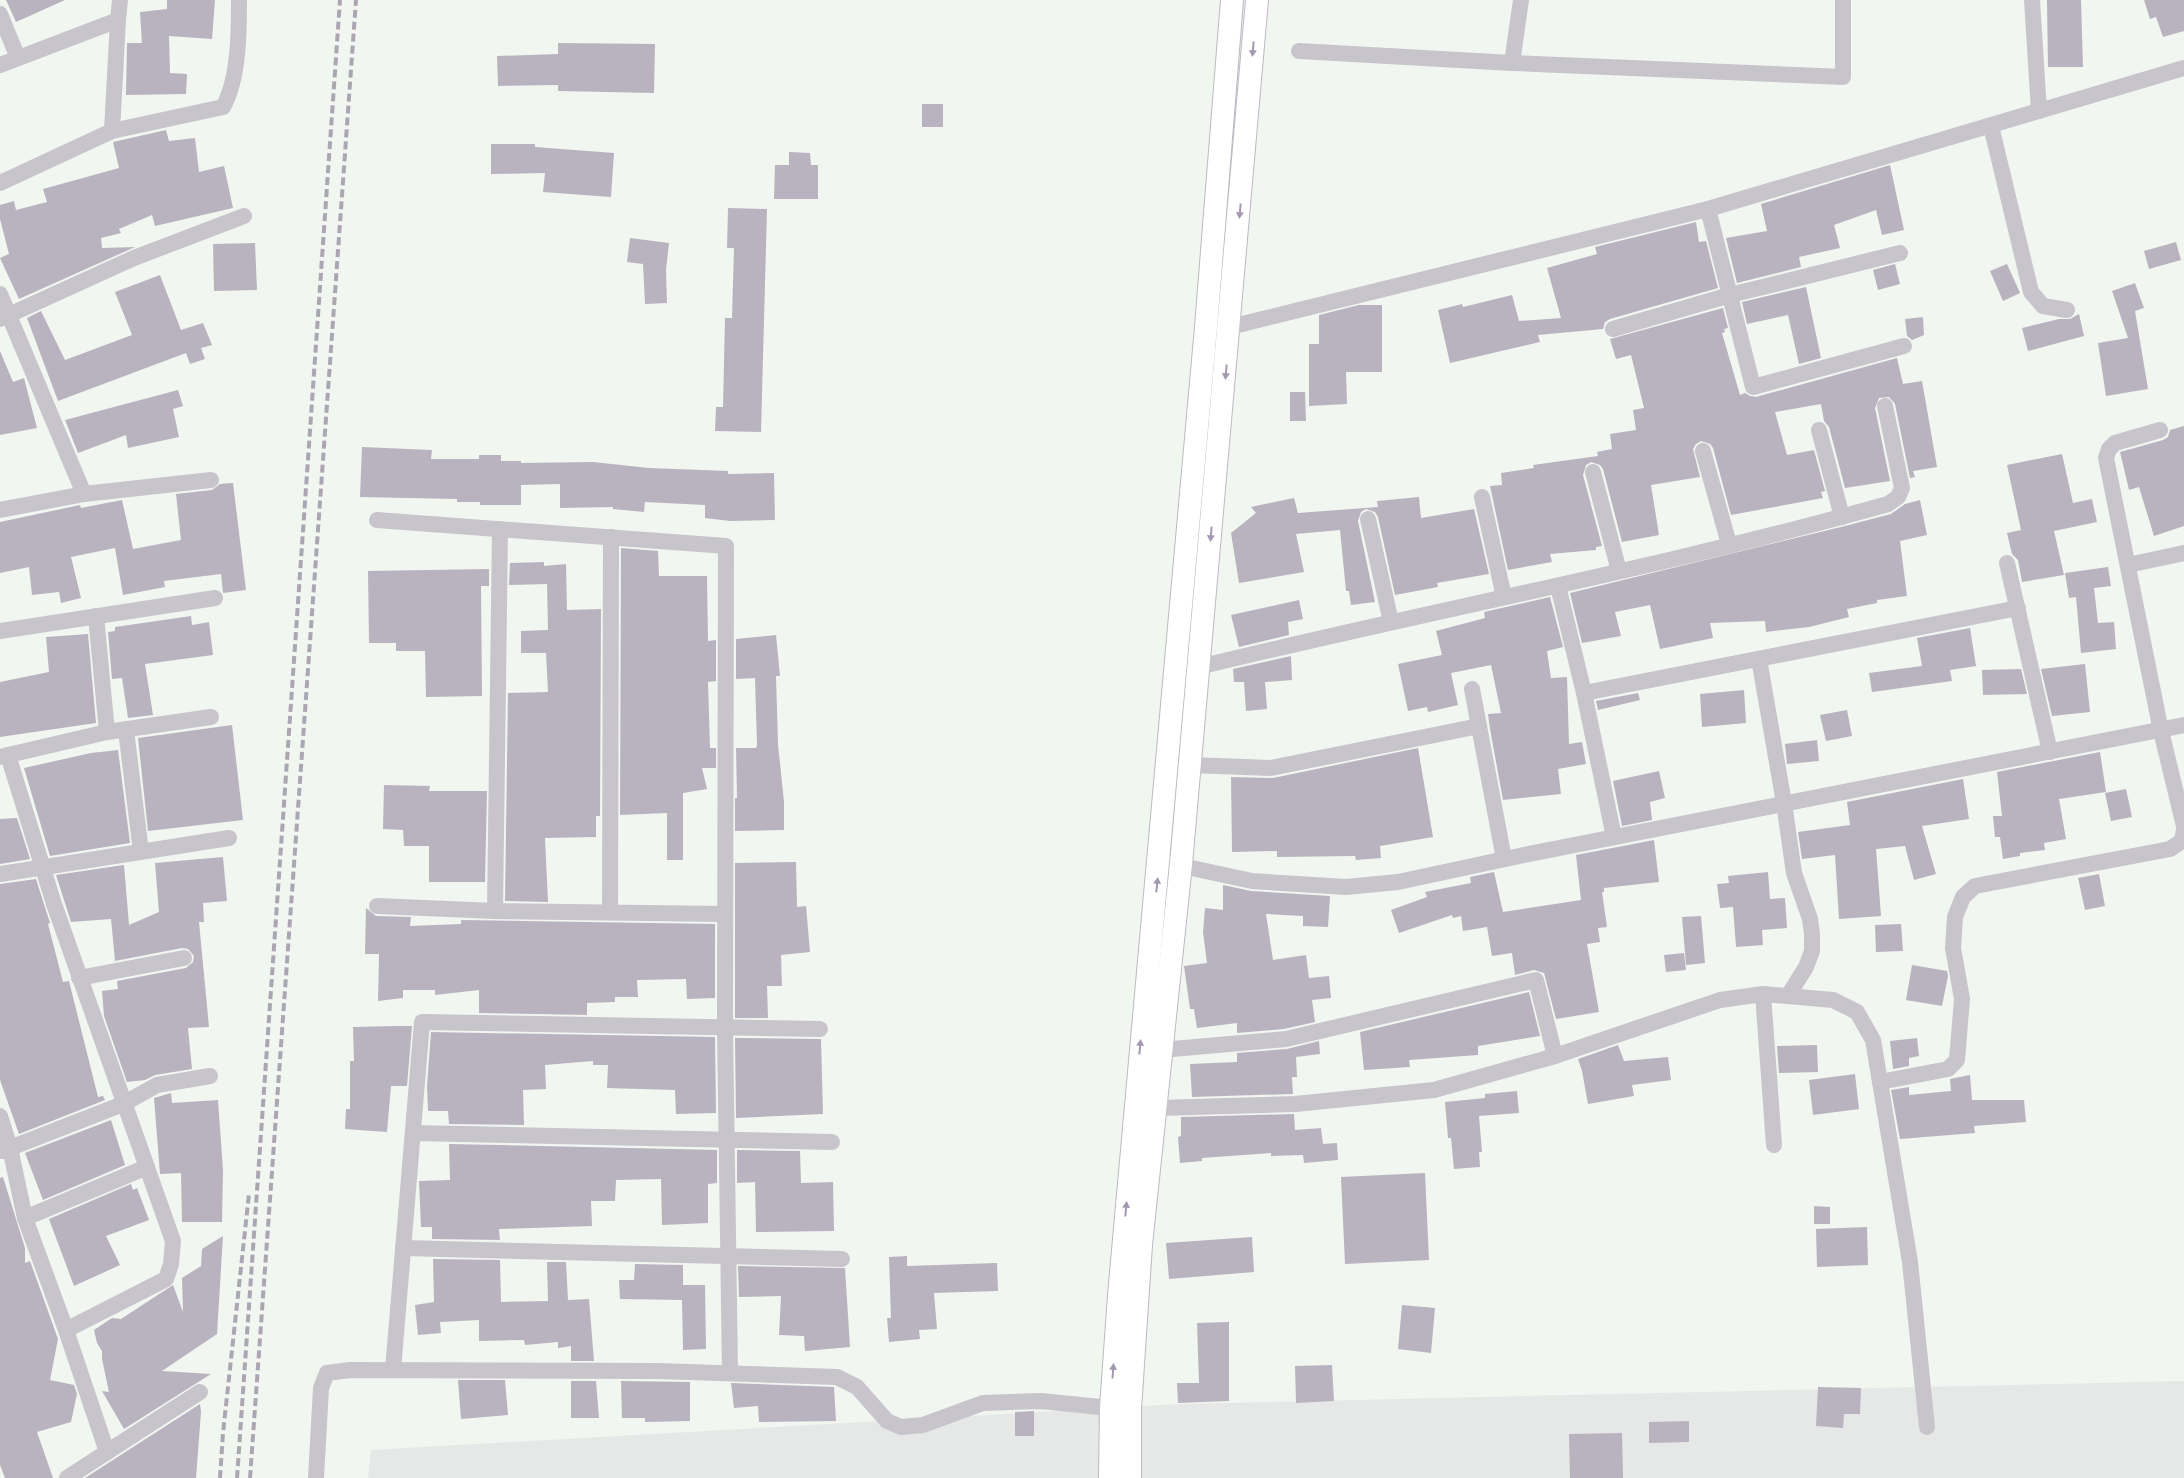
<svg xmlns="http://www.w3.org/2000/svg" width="2184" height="1478" font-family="'Varela Round',sans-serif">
<rect width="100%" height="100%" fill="#f1f6f1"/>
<path fill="#e6e8e7" d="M2184,1381V1478H368L371,1450L1180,1404Z"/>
<g fill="#b9b3bf">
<path d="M6,0H65L16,22Z"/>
<path d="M167,0H215L212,39L169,36L170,73L187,74L186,94L126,95L127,43H142L140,12L167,9Z"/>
<path d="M2047,0H2081L2083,67H2048Z"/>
<path d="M2144,0H2184V31L2163,37L2156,17L2150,19Z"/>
<path d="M558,43L655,44L654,93L558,91V85L498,86L497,56L558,54Z"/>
<rect x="922" y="104" width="21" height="23"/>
<path d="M166,130L169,141L195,138L199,172L224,166L233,208L155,226L152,215L119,229L121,233L101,238L102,248L135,247L19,299L0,258L9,254L0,219V205L14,201L16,210L47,202L43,189L119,168L113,142Z"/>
<path d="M491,144H535V147L614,153L611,197L543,192L545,173L491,174Z"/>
<path d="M789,152L810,153L811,165H818V199H774L775,165H789Z"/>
<path d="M1890,165L1904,230L1882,235L1876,210L1834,225L1840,248L1799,257L1801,267L1737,283L1726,238L1767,231L1761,204Z"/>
<path d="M728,208L767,209L761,432L715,431L716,407H723L725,318H732L734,248H727Z"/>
<path d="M1696,222L1699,242L1706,241L1718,288L1610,319L1605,322L1603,329L1538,335L1540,342L1450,363L1438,310L1462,304L1463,307L1512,295L1519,321L1561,318L1547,268L1597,254L1595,247Z"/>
<path d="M630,238L669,243L666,270L667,303L645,304L643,264L627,262Z"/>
<path d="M2176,242L2181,260L2149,269L2144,251Z"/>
<path d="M255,243L257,290L214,291L213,244Z"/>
<path d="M1895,264L1900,284L1878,290L1873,270Z"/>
<path d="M2007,264L2020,293L2003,301L1990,271Z"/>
<path d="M160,275L181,330L203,323L212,345L201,348L205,359L190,364L186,353L58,401L27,318L41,311L65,360L132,335L115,292Z"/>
<path d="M2135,283L2144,308L2135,311L2148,389L2106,396L2098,343L2128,338L2112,291Z"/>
<path d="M1806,287L1821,358L1799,364L1788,315L1747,324L1742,302Z"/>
<path d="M1359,305H1382V372H1346L1347,404L1309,406V344H1319V315Z"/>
<path d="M1723,308L1728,328L1724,329L1725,332L1722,333L1740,395L1745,393L1750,396L1756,397L1897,358L1903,384L1922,381L1937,467L1913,471L1915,477L1910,478L1895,404L1889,397L1879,398L1875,408L1890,481L1845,488L1829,427L1824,421L1821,404L1775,412L1787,455L1814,450L1825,491L1821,492L1823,498L1731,515L1713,448L1710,444L1701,441L1696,444L1693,449L1700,477L1651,485L1659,535L1622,542L1603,469L1600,465L1591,462L1586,465L1583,475L1602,546L1596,547V550L1550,554L1552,562L1508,570L1490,486L1502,485L1501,473L1534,468L1533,465L1598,456L1597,452L1612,449L1610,434L1636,430L1633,410L1644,408L1631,355L1616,359L1610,339Z"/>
<path d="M2079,314L2084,336L2028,351L2022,328L2059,319H2070Z"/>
<path d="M1923,317L1924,335L1912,340L1907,336L1905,319Z"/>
<path d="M0,351L13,382L24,378L37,428L0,435Z"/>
<path d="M178,390L183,406L173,409L179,437L128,448L126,435L78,453L65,420Z"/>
<path d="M1290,392H1305L1306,421H1290Z"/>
<path d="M2184,426V526L2154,536L2139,487L2129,490L2120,452L2163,440L2168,437L2170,430Z"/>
<path d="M362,447L432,450L431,459H479V455H501V461H521V463L593,462L649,468L728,471V474L774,473L775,520L730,521L705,518V505L645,502L644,512L613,509V507L560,508V484L521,485V505H480V502H457V499L360,497Z"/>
<path d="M2062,454L2073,503L2092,499L2097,522L2054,531L2064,575L2022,582L2018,560L2012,554L2007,533L2021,530L2007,465Z"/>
<path d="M233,483L246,590L223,593L221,574L164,581L165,587L123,595L115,548L71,557L81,598L61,603L59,592L32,595L29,567L0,573V522L80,505L81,508L122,500L133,549L181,540L176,494L212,490L220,484Z"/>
<path d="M1419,497L1421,518L1474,509L1489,574L1437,583L1438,587L1395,595L1378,517L1375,512L1366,509L1361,512L1358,521L1375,602L1351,605L1349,591H1346L1340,530L1296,534L1304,572L1239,583L1231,533L1256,513L1251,507L1294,498L1298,513L1378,507L1377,501Z"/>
<path d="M1920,500L1927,535L1900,541L1907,596L1877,600V603L1847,609L1849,617L1809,627L1766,632L1765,621L1710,623L1713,638L1660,649L1650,605L1615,612L1621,636L1582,643L1570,593L1845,526L1891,514L1905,504Z"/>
<path d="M621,548L658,551L659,576H707L708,641L716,640V681L708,682L710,748H716V768H702L707,789L683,793V860H667V813L620,815Z"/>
<path d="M544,562V566L566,564L567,610L601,609L600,816H596V837L545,838L548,902L505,901L508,693L548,692L546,653H521V631L548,630L547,584L509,585L510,563Z"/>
<path d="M2108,567L2111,586L2094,588L2098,623L2114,622L2116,649L2081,653L2076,597L2069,598L2065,573Z"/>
<path d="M489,569V586H481L482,696L426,697L425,651H396V643H369L368,571Z"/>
<path d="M1550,597L1563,647L1547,651L1551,678L1567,677L1569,744L1582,742L1586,764L1558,769L1561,794L1503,800L1490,729L1488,714L1501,713L1491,665L1451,673L1458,705L1428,712L1427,707L1408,711L1398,664L1442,655L1436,631L1485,618L1484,612Z"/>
<path d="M1299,600L1303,619L1288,622L1289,635L1239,647L1231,615Z"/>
<path d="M191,616L192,625L209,622L213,655L145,664L153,715L128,718L122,678L112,679L108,632L115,631V627Z"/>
<path d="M1970,628L1976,666L1950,670L1952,681L1872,692L1869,673L1922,666L1917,638Z"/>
<path d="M88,634L96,723L0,737V682L49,672L46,637Z"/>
<path d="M776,635L780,676H776L778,744L784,802V830L735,831V798H737L736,748H756L757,745L755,678L736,679V639Z"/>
<path d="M1291,656L1292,680L1265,682L1267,709L1246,711L1244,682H1234L1233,669Z"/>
<path d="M2085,664L2090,712L2052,716L2041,669Z"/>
<path d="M2021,669L2027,694L1983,695L1982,670Z"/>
<path d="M1744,690L1746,723L1702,727L1700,694Z"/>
<path d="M1638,693L1640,700L1598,710L1596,701Z"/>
<path d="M1847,710L1852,736L1826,741L1820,715Z"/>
<path d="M232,725L243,820L148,831L138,738Z"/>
<path d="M1817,740L1819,761L1787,764L1785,744Z"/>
<path d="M1418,748L1433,837L1380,846L1381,858L1356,860L1355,856L1277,857V851L1232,852L1231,777L1273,778Z"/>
<path d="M118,750L130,843L50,856L24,768L91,753Z"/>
<path d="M2100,752L2106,792L2059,799L2066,839L2044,843L2045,850L2020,853V856L2003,859L2000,837H1995L1993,816H2002L1997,772Z"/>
<path d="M1659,771L1665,798L1650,802L1652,820L1622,826L1613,781Z"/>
<path d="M1963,779L1969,819L1922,826L1936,874L1914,880L1905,846L1876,849L1881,916L1839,919L1835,855L1802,859L1798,832L1850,825L1847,802Z"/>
<path d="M384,785L430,786L429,791H487L485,882H429V846H404L403,830L383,829Z"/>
<path d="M2126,789L2132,817L2111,821L2105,793Z"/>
<path d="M17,818L30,859L0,864V819Z"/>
<path d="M1654,840L1659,882L1604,888V892H1602L1607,927L1598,928L1600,942L1587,944L1599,1012L1556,1019L1544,973L1534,970L1515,975L1512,953L1492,956L1487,927L1463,931L1461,916L1453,918L1452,915L1399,933L1391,910L1427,897L1425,892L1471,883L1470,877L1494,872L1503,912L1581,900L1576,855Z"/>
<path d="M223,857L227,901L203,903L204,922H199L209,1027L188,1028L192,1069L155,1075L145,1080L127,1082L104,1016L102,991L118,989L117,981L186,968L193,962L194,956L188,949L182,948L115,961L111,919L71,922L56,875L124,865L129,925L159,912L155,863Z"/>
<path d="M796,862L797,907L806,906L810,952L781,955L782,986H767L768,1018H735V863Z"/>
<path d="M1768,872L1770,899L1785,898L1787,928L1762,930L1763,945L1736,947L1733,907L1720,908L1717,884L1729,883L1728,876Z"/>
<path d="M2099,874L2105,906L2085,910L2078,878Z"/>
<path d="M36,879L50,923L48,924L63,982L69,981L98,1097L103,1096L105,1100L19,1134L0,1080V884Z"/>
<path d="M1223,885L1251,891L1330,896L1328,927L1303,926V916L1266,914L1273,960L1306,955L1309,978L1329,976L1331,998L1312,1000L1315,1022L1284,1029L1237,1033V1023L1197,1028L1194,1009H1190L1184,966L1207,963L1203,932L1205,908L1223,910Z"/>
<path d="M366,908L376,916L411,917L410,926L461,924V920L715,924V998L687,999L686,979L637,980L638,997H615V1002L587,1003V1015L479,1013V990L435,995V990H403V998L378,1001L379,954H365Z"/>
<path d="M1701,916L1705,963L1686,965L1682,917Z"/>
<path d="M1901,924L1903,951L1876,952L1875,925Z"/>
<path d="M1684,953L1686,970L1666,972L1664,955Z"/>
<path d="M1912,965L1947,971L1948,976L1942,1006L1906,1000Z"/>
<path d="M1529,992L1540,1036L1478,1046V1055L1409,1060L1410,1067L1364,1070L1360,1032Z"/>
<path d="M396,1026H412L407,1086H391L387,1132L345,1129L346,1109H350V1061H354L353,1027Z"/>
<path d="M431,1032L715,1037L716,1113L676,1114L675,1090L607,1088L608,1065H593V1061L545,1065L546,1089L523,1090L524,1125L449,1124L448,1111H428L427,1086Z"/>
<path d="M735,1038L821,1039L823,1114L736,1118Z"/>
<path d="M1917,1038L1919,1056L1909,1058V1066L1893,1069L1890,1041Z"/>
<path d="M1319,1041L1320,1054L1296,1057L1297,1077H1292L1293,1094L1192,1097L1190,1064L1237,1062V1053L1287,1049Z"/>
<path d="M1618,1045L1624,1061L1668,1057L1671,1080L1632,1085L1634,1096L1588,1104L1582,1071L1578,1059Z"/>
<path d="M1817,1045L1818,1072L1779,1073L1777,1046Z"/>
<path d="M1855,1074L1859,1109L1813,1115L1809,1080Z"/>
<path d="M1970,1075L1972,1100H2024L2026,1122L1974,1126L1975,1133L1900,1139L1891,1090L1909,1087V1095L1951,1091L1950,1079Z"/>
<path d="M1517,1091L1519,1113L1479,1116L1482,1152H1479L1480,1167L1454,1169L1451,1138H1448L1445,1102L1485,1098V1094Z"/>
<path d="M171,1093L172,1103L218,1100L223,1170L222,1222H182L181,1173L160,1174L154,1098Z"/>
<path d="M1294,1114L1295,1130L1321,1128L1323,1144L1337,1143L1338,1160L1304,1163L1303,1155L1271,1156V1153L1202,1158V1161L1180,1163L1178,1137L1181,1136V1117Z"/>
<path d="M111,1120L125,1165L43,1200L25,1153Z"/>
<path d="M449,1144L717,1150V1183L708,1184V1223L662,1225L661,1179L616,1180L615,1201H591L592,1226L499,1229L500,1240L432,1239V1227H421L419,1181L450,1180Z"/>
<path d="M737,1150L800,1151L801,1183L833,1182L834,1231L756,1232L755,1182L737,1183Z"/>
<path d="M1425,1173L1429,1260L1345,1264L1341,1177Z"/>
<path d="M3,1177L25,1248V1263L30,1261L58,1339L50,1380L74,1385L77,1394L71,1422L37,1432L53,1478H5L0,1465V1178Z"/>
<path d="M131,1184L133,1190L137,1188L149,1220L106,1236L120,1265L74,1286L49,1219Z"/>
<path d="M1814,1206L1830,1207V1224H1814Z"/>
<path d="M1867,1227L1868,1265L1817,1267L1816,1229Z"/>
<path d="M223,1236L217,1334L162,1371L211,1374L124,1429L102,1391L109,1392L102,1359V1351L97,1343L94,1330L112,1318L121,1319L173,1285L183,1312L182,1278L201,1266L202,1249Z"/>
<path d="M1252,1237L1254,1272L1169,1279L1166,1243Z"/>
<path d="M907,1256V1266L997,1263L998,1291L934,1293L937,1329L919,1330L920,1339L889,1342L887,1318H891L889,1257Z"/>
<path d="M433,1259L500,1260L501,1302L548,1301L547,1262H566L568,1300L589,1299L594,1361H571V1346L558,1348V1342L525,1345L524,1340L479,1341V1320L440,1322L441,1333L418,1335L415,1305L434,1302Z"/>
<path d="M635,1264L683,1265V1285H705L706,1349L683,1350L682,1300L620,1299L619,1280H634Z"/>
<path d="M738,1266L845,1268L850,1347L805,1351L804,1336L779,1335L781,1296L739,1297Z"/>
<path d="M1402,1305L1435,1308L1431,1353L1398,1349Z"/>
<path d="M1229,1322V1401L1178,1403L1177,1383H1199L1197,1323Z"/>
<path d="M1332,1365L1334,1401L1296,1403L1295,1366Z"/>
<path d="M458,1380H505L508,1415L461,1419Z"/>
<path d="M571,1381H596L599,1418H571Z"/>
<path d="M621,1381L690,1382V1421L645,1422V1418H622Z"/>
<path d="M731,1383L834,1387L836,1421L759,1422L758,1406L734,1408Z"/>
<path d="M1818,1387L1861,1388L1860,1414H1844L1843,1428L1816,1426Z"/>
<path d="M200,1404L201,1412L196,1478H85Z"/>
<path d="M1034,1411V1436H1015V1412Z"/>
<path d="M1689,1421V1442L1649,1443V1422Z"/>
<path d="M1622,1433L1623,1478H1570L1569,1434Z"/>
</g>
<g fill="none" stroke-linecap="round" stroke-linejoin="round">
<defs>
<g id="secondary">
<path d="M1110,1478L1111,1408L1119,1295L1206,327L1232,0"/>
<path d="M1130,1478V1409L1141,1245L1181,864L1257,0"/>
</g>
</defs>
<use href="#secondary" stroke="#bdb8c2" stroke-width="24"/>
<g stroke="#c8c4cb" stroke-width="16">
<path d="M2032,0L2039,111"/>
<path d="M0,14L18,58"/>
<path d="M118,20L120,0"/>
<path d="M1299,51L1512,63L1521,0"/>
<path d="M1512,63L1843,77V0"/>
<path d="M0,65L118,20L112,131"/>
<path d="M1991,126L2031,292L2043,306L2067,310"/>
<path d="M0,183L112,131L223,107C239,79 239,32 239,0"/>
<path d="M1708,209L1753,387L1904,346"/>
<path d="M0,294L84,494L211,480"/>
<path d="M0,319L134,258L244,216"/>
<path d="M1219,327H1230L1708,209L2184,68"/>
<path d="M1613,329L1730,295L1900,253"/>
<path d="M1819,430L1842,517"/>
<path d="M2160,430L2115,443L2109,449L2106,458L2161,731L2184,826"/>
<path d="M1703,451L1729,544"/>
<path d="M1593,472L1619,571"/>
<path d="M1482,497L1504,597"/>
<path d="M0,510L84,494"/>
<path d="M1368,519L1391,622"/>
<path d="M377,520L726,546L725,1027L730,1373"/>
<path d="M2007,563L2050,752"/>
<path d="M2128,565L2184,553"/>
<path d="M1558,586L1584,693L1614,837"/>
<path d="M96,616L107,732"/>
<path d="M0,631L215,598"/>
<path d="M1759,659L1784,803L1794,873L1810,919L1812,934V951L1806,967L1788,996"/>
<path d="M1199,667C1428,611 1661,568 1888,504L1898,497L1902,488L1885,406"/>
<path d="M1472,689L1504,859"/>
<path d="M1584,693L2018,608"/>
<path d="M126,730L141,852"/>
<path d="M8,755L54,904L173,1241L171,1264L166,1279L66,1330"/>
<path d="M0,757L107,732L211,717"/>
<path d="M1190,765L1271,768L1479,726"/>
<path d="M1159,861L1252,881L1346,887L1398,882L1524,855L2184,725"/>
<path d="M0,874L229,838"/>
<path d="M377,906L495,911L725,914"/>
<path d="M495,911L500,529"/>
<path d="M610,912L611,537"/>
<path d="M79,978L184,958"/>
<path d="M1763,994L1774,1145"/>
<path d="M1161,1050L1286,1039L1536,980L1555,1056"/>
<path d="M1880,1082L1948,1069L1957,1060L1962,999L1953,948L1955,917L1963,897L1975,886L2170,849L2182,841L2184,830"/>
<path d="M1157,1108L1295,1104L1434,1090L1555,1056L1720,1000L1763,994L1833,1000L1857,1012L1873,1040L1910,1262L1927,1427"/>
<path d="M0,1116L10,1148L2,1151"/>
<path d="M413,1133L832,1142"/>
<path d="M25,1218L147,1167"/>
<path d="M403,1248L842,1259"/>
<path d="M393,1370L422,1022L820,1029"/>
<path d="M107,1452L200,1392"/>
<path d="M67,1478L107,1452L66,1330L25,1218L10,1148L123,1104L157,1085L210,1076"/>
<path d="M316,1478L321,1388L327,1373L350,1370L658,1371L837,1377L857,1387L887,1421L901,1427L923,1425L983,1403L1041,1401L1120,1409"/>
</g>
<use href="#secondary" stroke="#fff" stroke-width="22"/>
<g stroke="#aba6b1" stroke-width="4" stroke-dasharray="8 4" stroke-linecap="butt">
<path d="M220,1478L223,1433L249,1194"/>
<path d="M237,1478L340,0"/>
<path d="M250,1478L356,0"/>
</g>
</g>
<defs><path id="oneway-solid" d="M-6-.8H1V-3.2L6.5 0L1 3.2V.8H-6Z" transform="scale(1.25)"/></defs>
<g fill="#a398b0">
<use href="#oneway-solid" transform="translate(1253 49) rotate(95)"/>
<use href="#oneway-solid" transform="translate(1240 211) rotate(95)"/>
<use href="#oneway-solid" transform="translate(1226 372) rotate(95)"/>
<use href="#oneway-solid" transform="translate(1211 534) rotate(95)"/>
<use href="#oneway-solid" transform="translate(1157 885) rotate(-84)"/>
<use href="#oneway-solid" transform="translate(1140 1047) rotate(-85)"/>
<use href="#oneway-solid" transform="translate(1126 1209) rotate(-85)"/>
<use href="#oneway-solid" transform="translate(1113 1371) rotate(-86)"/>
</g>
</svg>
